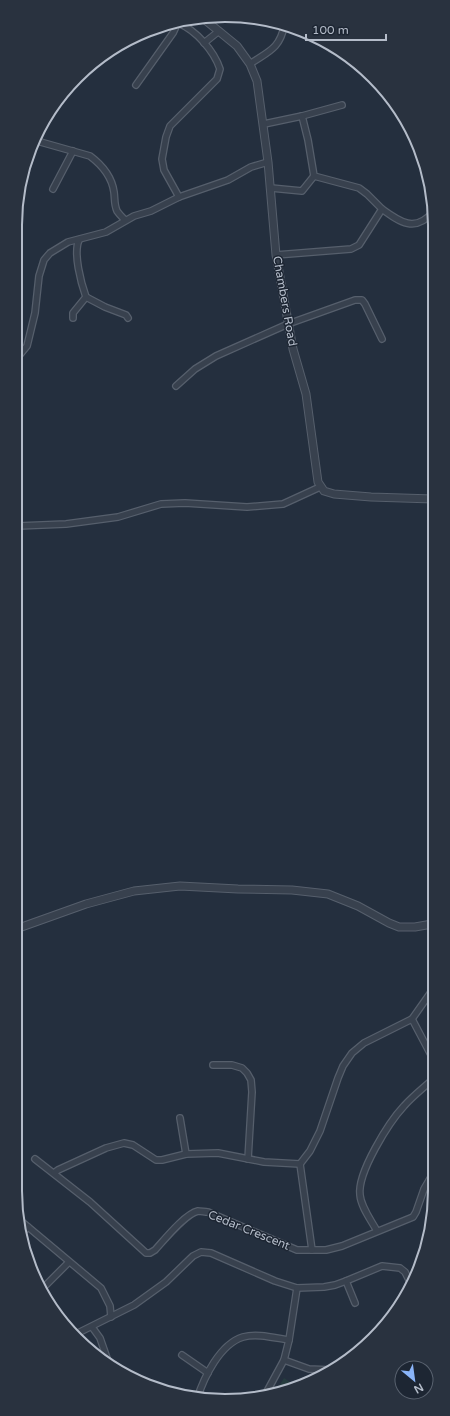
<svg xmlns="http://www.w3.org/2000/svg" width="450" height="1416" font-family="'Varela Round',sans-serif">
<rect width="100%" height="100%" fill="#242f3e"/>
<path fill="#263c3f" d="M284,1378L296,1386L279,1394H274Z"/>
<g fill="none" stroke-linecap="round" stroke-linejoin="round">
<defs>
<g id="minor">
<path d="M178,23C196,30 214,51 220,69L217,79L170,126L166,137L162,159L164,170L179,197"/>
<path d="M327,42C328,50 334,50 341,52"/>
<path d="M204,43L219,31"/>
<path d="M250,64C267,52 280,49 284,26"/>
<path d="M136,85L173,33L178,22"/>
<path d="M264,124L302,116L342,105"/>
<path d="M37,141L90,156C102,165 112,178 114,192C115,199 114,204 117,211C119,214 122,217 125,220"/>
<path d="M271,188L302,191L314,176"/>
<path d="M53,189L73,151"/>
<path d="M382,209C400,222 415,233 433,212"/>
<path d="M276,255L351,249L359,245L382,209L367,194L359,188L314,176L308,140L302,116"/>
<path d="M86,297L105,307L126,315L128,318"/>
<path d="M73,318V313L86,297C81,283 73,253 79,240"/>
<path d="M18,357L27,346L35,313L39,276L44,260L50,253L68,242L106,232L134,216L151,211L179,197L228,180L251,167L268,162"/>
<path d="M176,386L195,369L216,356L288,324L355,300H362L365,304L382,339"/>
<path d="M18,526L66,524L118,517L161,504L185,503L247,507L283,504L320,487"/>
<path d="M412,1019L431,1055"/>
<path d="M213,1065H232L242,1068L247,1073L251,1080L252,1092L248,1159"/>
<path d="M180,1118L186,1154"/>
<path d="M35,1159L90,1202L146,1253H150L155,1250C165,1239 185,1214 198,1211C201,1211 205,1212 208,1212L297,1250H326L342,1246L413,1217L416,1212L424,1189L431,1177"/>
<path d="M300,1164L310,1151L320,1131L338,1078L343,1066L352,1053L364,1043L412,1019L431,992"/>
<path d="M300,1164L312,1250"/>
<path d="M54,1173L58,1170L106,1148L124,1143L133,1145L156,1160H162L186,1154L218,1153L264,1162L300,1164"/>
<path d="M21,1221L101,1288L110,1306L111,1317"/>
<path d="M377,1231C371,1220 361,1207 360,1195C357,1173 389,1122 404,1106C412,1097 422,1089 431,1081"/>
<path d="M23,1232L28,1227"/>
<path d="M346,1281L355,1303"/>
<path d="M42,1289L69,1262"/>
<path d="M92,1327L100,1338L108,1361"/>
<path d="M74,1335L134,1305L166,1282L193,1256L201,1252L211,1253L275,1281L297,1288L324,1287L335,1285L346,1281L382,1266L400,1268L405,1272L410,1282"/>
<path d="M182,1355L208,1373"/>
<path d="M284,1360L309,1369L331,1370"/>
<path d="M265,1395L284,1360L289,1340L297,1288"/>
<path d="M197,1399C204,1377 220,1344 243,1337C257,1333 275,1338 289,1340"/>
</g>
<g id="tertiary">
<path d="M204,19L237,46L250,64L257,81L268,162L276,255L293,349L306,394L318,482L324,491L334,494L371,497L433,499"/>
<path d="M16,929L86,904L134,891L180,886L238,889L292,890L328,894L358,906L389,923L399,927H415L432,924"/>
</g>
</defs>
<use href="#minor" stroke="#565f6c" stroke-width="8"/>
<use href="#tertiary" stroke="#565f6c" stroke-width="9"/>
<use href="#minor" stroke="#38414e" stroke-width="5.5"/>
<use href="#tertiary" stroke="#38414e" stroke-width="7"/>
</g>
<g text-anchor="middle" stroke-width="3" stroke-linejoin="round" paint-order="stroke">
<g font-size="12" fill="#b4bcc9" stroke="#1d2633">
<text transform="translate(285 301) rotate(80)" y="4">Chambers Road</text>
<text transform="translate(249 1230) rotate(22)" y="4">Cedar Crescent</text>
</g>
</g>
<path d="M0 0H450V1416H0ZM225 22H225A203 203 0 0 1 428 225V1191A203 203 0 0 1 225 1394H225A203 203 0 0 1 22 1191V225A203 203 0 0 1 225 22Z" fill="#29323f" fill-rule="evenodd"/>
<path fill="none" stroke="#b4bcc9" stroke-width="2" d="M225 22H225A203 203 0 0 1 428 225V1191A203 203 0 0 1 225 1394H225A203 203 0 0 1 22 1191V225A203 203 0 0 1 225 22Z"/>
<g transform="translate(414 1380) rotate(151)"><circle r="19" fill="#1d2633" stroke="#59626f"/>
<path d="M0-3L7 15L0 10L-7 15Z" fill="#8ab4f8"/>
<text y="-6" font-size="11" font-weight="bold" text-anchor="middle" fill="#b4bcc9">N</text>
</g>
<path d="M306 34v6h80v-6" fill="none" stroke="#b4bcc9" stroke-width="2"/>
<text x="312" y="34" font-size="12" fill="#b4bcc9" stroke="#1d2633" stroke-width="3" paint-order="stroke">100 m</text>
</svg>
